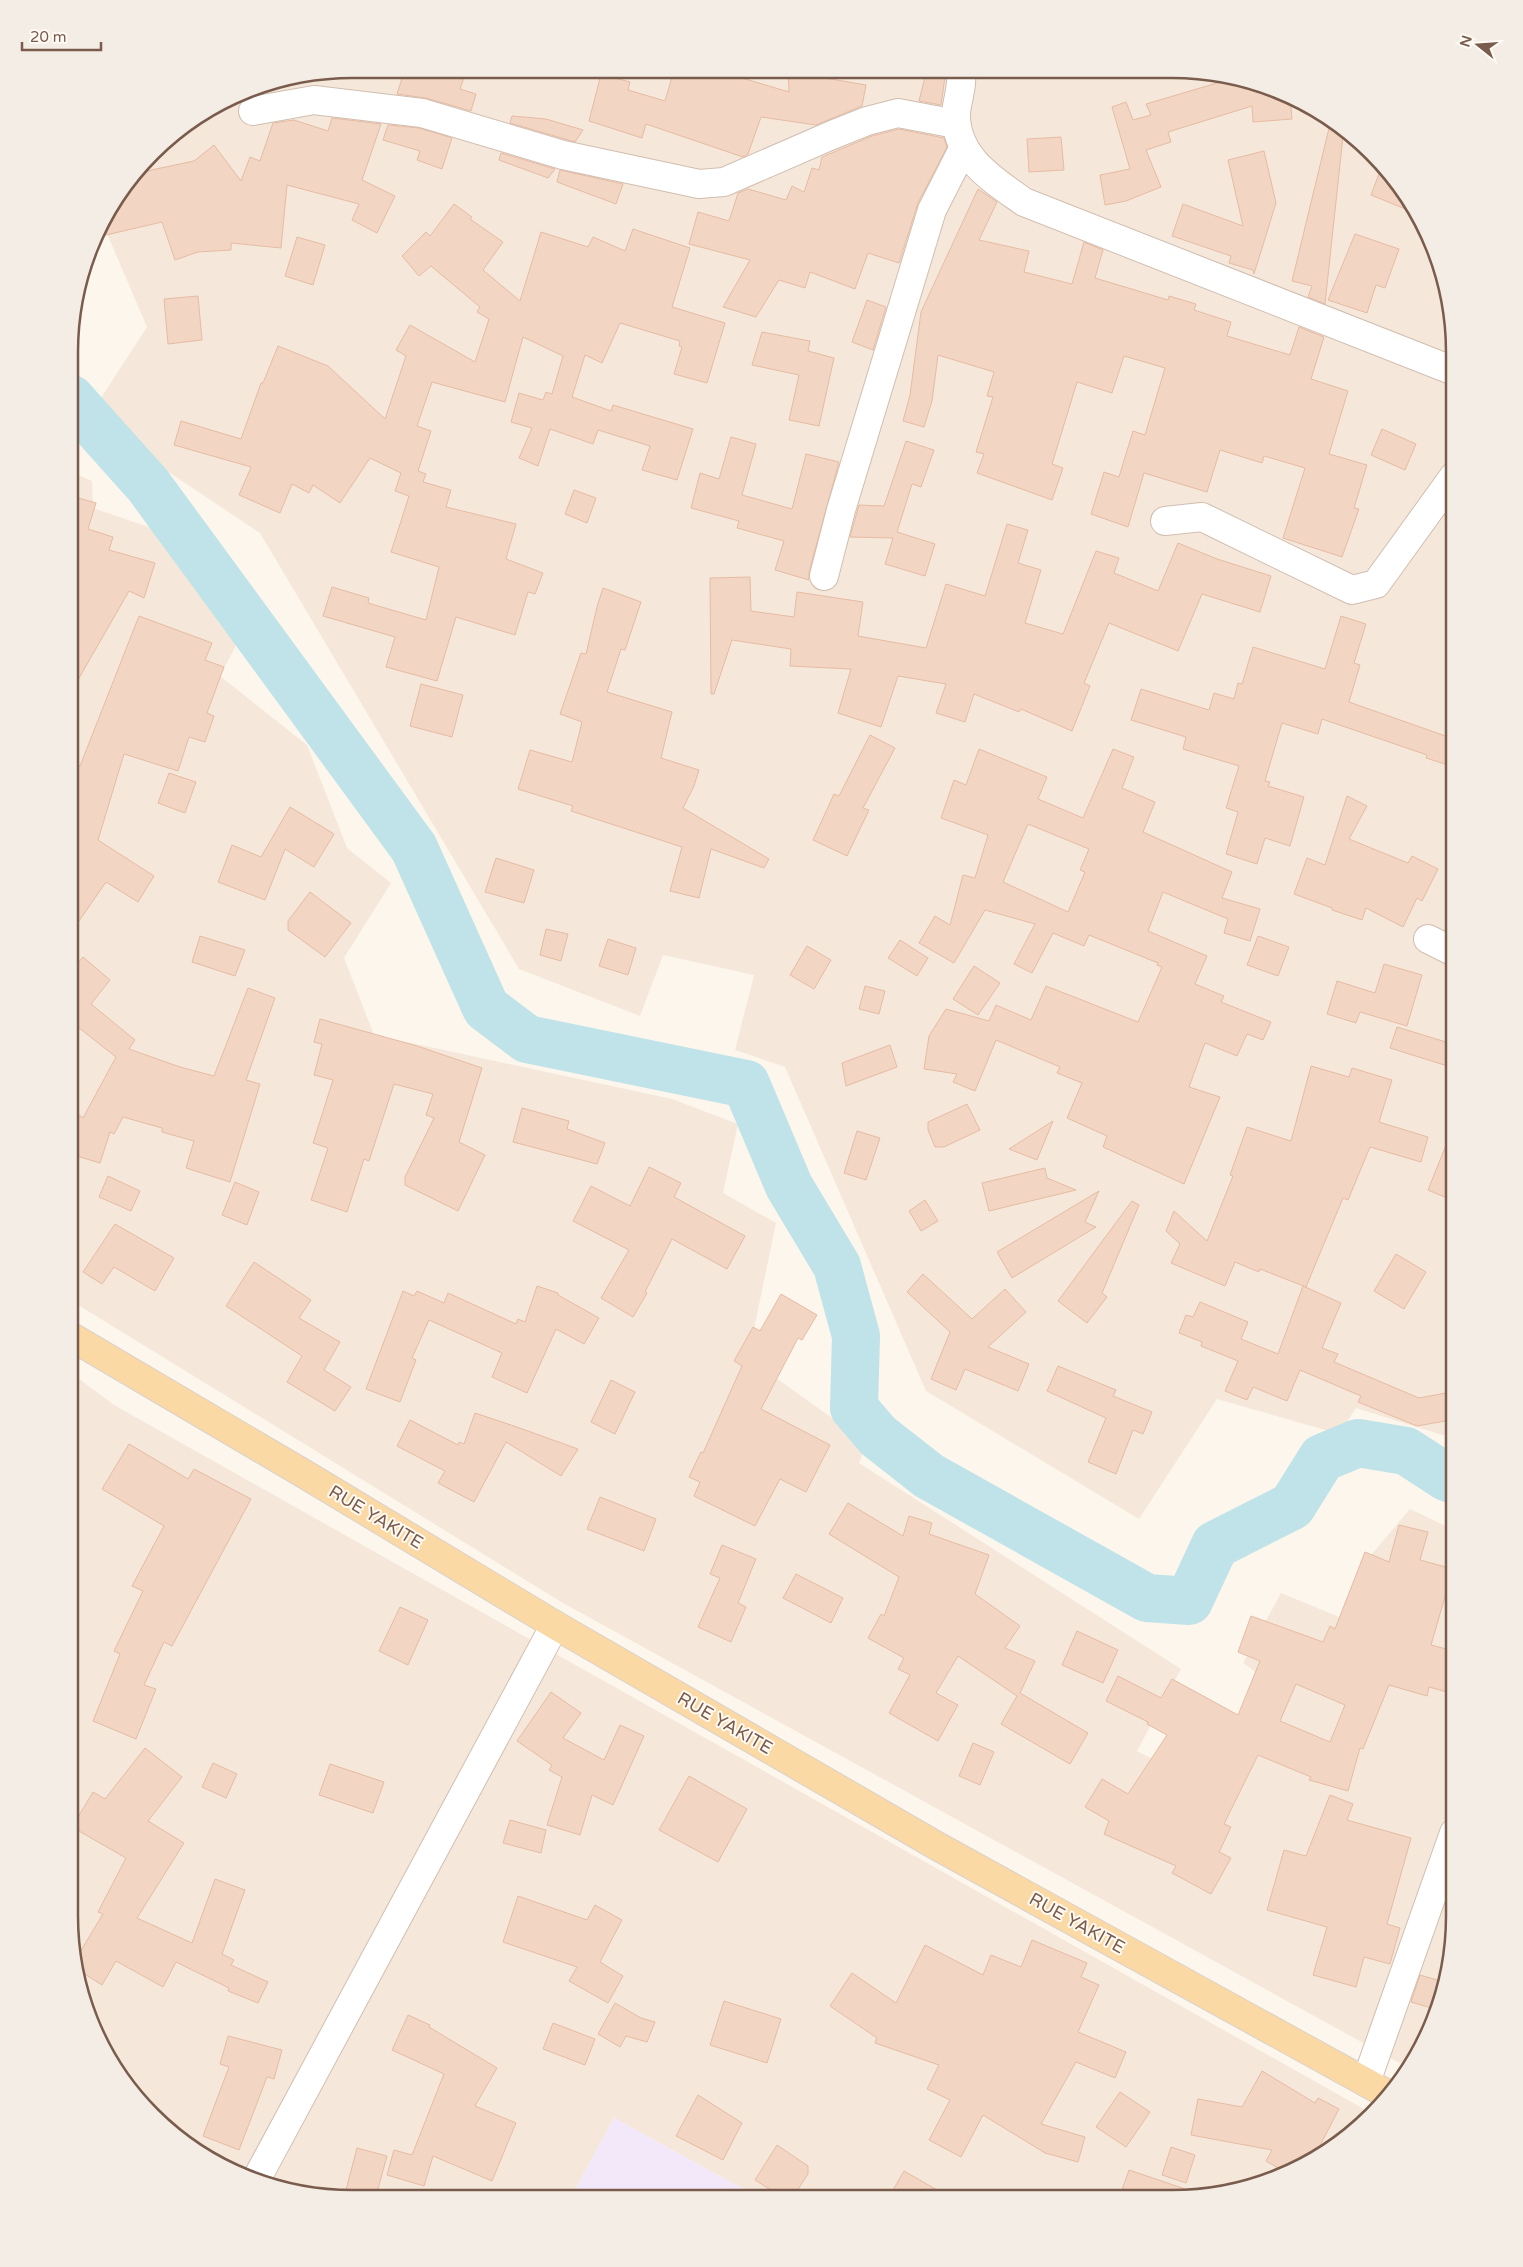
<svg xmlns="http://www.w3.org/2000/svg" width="1523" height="2267" font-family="'Varela Round',sans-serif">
<rect width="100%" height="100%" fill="#fdf6ec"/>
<g fill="#f5e8da">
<path d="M351,69L1209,71L1280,90L1344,127L1396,179L1433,243L1454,351V1436L1442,1435L1356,1408L1339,1434L1217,1399L1139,1519L926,1391L785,1067L735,1050L754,975L663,955L640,1016L519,969L260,533L131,447L99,401L147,327L102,222L106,210L165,139L260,84Z"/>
<path d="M71,472L92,481L93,508L166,533L242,634L220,676L307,745L347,848L391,883L344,958L374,1035L672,1099L738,1124L723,1193L776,1223L748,1358L867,1443L859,1463L1181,1669L1137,1751L1217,1791L1266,1679L1243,1663L1281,1593L1344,1619L1361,1567L1410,1509L1454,1530V1935L1439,2007L1407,2067L563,1603L70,1300Z"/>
<path d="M70,1372L114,1405L1371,2113L1344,2140L1280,2177L1172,2198L758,2197L614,2118L571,2197L315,2196L243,2177L179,2140L127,2088L90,2024L69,1916Z"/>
</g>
<path fill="#f3e8fa" d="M614,2118L758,2197H571Z"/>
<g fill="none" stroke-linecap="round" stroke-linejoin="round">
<path stroke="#bfe3e8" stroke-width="48" d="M71,399L148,485L414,848L486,1008L527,1039L746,1084L789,1186L837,1266L856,1336L854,1408L878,1436L929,1476L1147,1598L1189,1601L1215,1545L1292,1506L1322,1458L1358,1443L1406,1451L1446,1477L1454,1480"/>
</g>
<g fill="#f3d5c3" stroke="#e6bba3" fill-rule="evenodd">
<path d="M405,69H415L434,74L436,69H467L460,89L476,94L471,111L426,98L397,94Z"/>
<path d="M674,70H715L789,92L788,70H824L825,78L866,85L862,106L816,125L761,117L748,154L743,157L646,124L642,138L589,121L601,74L630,82L628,90L665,101Z"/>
<path d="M926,73L945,77L941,105L919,101Z"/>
<path d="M1234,78L1280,90L1290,96L1292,119L1253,122L1252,106L1168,132L1171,142L1146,150L1161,187L1126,201L1105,205L1100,175L1130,169L1112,107L1126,102L1133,120L1151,115L1146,104Z"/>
<path d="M512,116L546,119L583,130L575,142L510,123Z"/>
<path d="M332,118L381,124L362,180L395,196L377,233L352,220L359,204L287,185L281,248L231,243V250L198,252L175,260L162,222L106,235L103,221L106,210L137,173L194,161L214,145L241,181L250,157L260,161L273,123L294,120L328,131Z"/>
<path d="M1331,120L1344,127L1325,304L1308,297L1312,286L1292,281Z"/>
<path d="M388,125L419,128L452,138L442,169L417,160L420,151L383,140Z"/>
<path d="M899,129L944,138L947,147L918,203L899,263L868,253L855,289L810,272L805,288L779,280L756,317L723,307L750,260L689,244L698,212L729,221L738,193L748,189L786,200L792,186L804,192L812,168L819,170L822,157L872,136Z"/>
<path d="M1061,137L1064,170L1029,172L1027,139Z"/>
<path d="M1264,151L1276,203L1254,274L1253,270L1229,263L1231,256L1172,236L1183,204L1243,226L1228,160Z"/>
<path d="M501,153L555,169L548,178L499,160Z"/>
<path d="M1382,166L1396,179L1415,213L1371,195Z"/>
<path d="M560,170L623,184L616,204L557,182Z"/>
<path d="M978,189L997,202L979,240L1029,251L1024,272L1072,284L1084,242L1103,250L1095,278L1168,300L1169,296L1196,304L1194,310L1231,322L1227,336L1290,355L1299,327L1324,337L1311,379L1348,391L1329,454L1367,465L1354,508L1359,509L1342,557L1283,538L1305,468L1264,456L1262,463L1220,450L1207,492L1144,473L1128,527L1091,514L1104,472L1119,477L1133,431L1145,435L1165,368L1124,356L1112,393L1077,382L1052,464L1063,468L1052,500L977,473L984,454L976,452L993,397L987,396L994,372L938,355L932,401L924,427L903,421L910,395L921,312Z"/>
<path d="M454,204L472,217L470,219L503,242L483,270L520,301L541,232L588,247L593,237L625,251L633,229L690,248L672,307L725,323L707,383L674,374L682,347L679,346L680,341L620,323L602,363L585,355L572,397L611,411L613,405L693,429L677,480L642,470L650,446L598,430L593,444L550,429L538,466L519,458L532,428L511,422L519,393L543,400L546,392L552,394L563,356L523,337L505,402L432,382L417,426L431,431L418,471L426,474L423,482L451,490L446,507L516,524L506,559L543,573L535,594L528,592L515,635L456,617L437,681L386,667L395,637L323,616L332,587L369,598L368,603L426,620L439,567L391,552L409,496L395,491L401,473L370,458L340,503L313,485L309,493L292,484L280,513L239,495L251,467L174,445L181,421L241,439L261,383H263L278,346L328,366L385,419L406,356L396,350L410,325L475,362L489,319L477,312L480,307L431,266L419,276L402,256L426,232L430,236Z"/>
<path d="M1355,234L1399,249L1385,288L1376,285L1367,313L1328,300Z"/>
<path d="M297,237L325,245L313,285L285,276Z"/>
<path d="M198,296L202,340L168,344L164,299Z"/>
<path d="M867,300L886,307L873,350L852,342Z"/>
<path d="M762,332L810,341L808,351L834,358L819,426L789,420L799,375L752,365Z"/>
<path d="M1382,429L1416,444L1405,470L1371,455Z"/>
<path d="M731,437L756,444L742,495L792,509L806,454L839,462L809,572V580L775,570L784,541L737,528L739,521L691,508L700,473L719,479Z"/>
<path d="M906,441L934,450L921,487L912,484L897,532L935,544L925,576L885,564L893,538L850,537L859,505L884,506Z"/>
<path d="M574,490L596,498L587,523L565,514Z"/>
<path d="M71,496L96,503L88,529L113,537L109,550L155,563L144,598L129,591L71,692Z"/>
<path d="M1007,524L1028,530L1018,563L1041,570L1025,623L1063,634L1096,551L1119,558L1114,573L1158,591L1178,543L1217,559L1271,576L1260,612L1202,594L1178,651L1109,623L1084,683L1090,686L1072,731L1021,709L1019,712L974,694L965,722L936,713L946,684L898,676L881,727L838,713L851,669L790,666L791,649L732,640L714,694H711L710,578L750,577L751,611L794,617L797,592L863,602L858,636L926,648L946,584L985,596Z"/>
<path d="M603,588L641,602L625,650L621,649L607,692L672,712L661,758L699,770L694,786L683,808L769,859L764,868L711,849L699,898L670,891L682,847L571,811L573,806L518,789L530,750L572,762L582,722L560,714L581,653L586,654L597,607Z"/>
<path d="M139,616L212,643L205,660L224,667L207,713L214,716L205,742L189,737L178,771L124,754L98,840L154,876L138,902L106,882L70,934L71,764L80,766Z"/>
<path d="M1341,616L1366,624L1354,663L1360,665L1349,702L1454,739V767L1426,758L1427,755L1322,719L1318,734L1282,723L1265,781L1270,782L1268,786L1304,797L1290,846L1265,838L1257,864L1226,854L1238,812L1226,808L1239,766L1183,749L1186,737L1131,720L1141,689L1209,710L1214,693L1234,699L1238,683L1242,684L1253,647L1325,669Z"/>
<path d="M421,684L463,695L452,737L410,726Z"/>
<path d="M870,735L895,748L863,808L869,810L847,856L813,840L834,794L839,796Z"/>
<path d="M979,749L1047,777L1038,799L1083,818L1113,749L1134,757L1122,788L1155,802L1143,832L1232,872L1222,898L1260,909L1250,941L1224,933L1228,919L1163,892L1148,931L1207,956L1195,984L1224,996L1221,1002L1271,1022L1263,1040L1247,1034L1237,1056L1205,1043L1189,1087L1220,1097L1184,1184L1103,1147L1107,1136L1067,1118L1082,1083L1057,1073L1060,1067L996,1040L975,1091L953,1082L957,1074L924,1069L929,1036L946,1009L989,1021L996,1005L1031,1020L1046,986L1138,1022L1162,967L1157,965L1158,963L1089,935L1084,946L1053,933L1032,973L1014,964L1035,924L985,910L954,963L919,943L935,916L950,925L963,875L975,878L988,835L941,818L954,780L966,785ZM1028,824L1089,849L1080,870L1085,872L1068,912L1003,882Z"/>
<path d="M169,773L196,782L185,813L158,803Z"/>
<path d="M1347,796L1367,806L1349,839L1408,863L1412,856L1438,869L1422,901L1417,898L1403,927L1366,908L1362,920L1332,910V908L1294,894L1307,858L1325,865Z"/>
<path d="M290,807L334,834L314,867L285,849L265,900L218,882L232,845L261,857Z"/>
<path d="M496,858L534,870L524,903L485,892Z"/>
<path d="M310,892L351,923L325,957L288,930V921Z"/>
<path d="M546,929L568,934L561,961L540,955Z"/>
<path d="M200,936L245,950L235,976L192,962Z"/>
<path d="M1258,936L1289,947L1278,976L1247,965Z"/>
<path d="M608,939L636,948L628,975L599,966Z"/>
<path d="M900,940L928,958L917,976L888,958Z"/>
<path d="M807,946L831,960L814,989L790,975Z"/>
<path d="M83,957L110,980L91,1004L135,1040L129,1049L180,1067L214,1076L248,988L275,998L246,1080L260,1084L230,1182L186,1168L194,1141L162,1132V1128L123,1117L114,1134L110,1132L100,1163L70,1154V1108L83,1118L116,1057L74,1024L70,1029V972Z"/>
<path d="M1384,964L1422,975L1407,1026L1360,1012L1356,1023L1327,1014L1337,981L1375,993Z"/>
<path d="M974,966L1000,983L978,1015L953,999Z"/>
<path d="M865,986L885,991L879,1014L859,1009Z"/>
<path d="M320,1019L417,1046L482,1068L459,1142L485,1155L458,1211L405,1185V1177L434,1118L426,1115L433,1094L394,1084L369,1161L364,1159L347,1212L311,1200L328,1148L313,1143L333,1080L314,1075L322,1044L314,1042Z"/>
<path d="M1397,1027L1446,1042L1454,1048V1068L1390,1048Z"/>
<path d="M890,1045L897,1067L846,1086L842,1063Z"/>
<path d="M1311,1066L1349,1077L1352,1068L1392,1080L1379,1122L1428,1137L1421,1162L1370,1147L1348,1200L1343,1198L1306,1287L1260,1269L1259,1272L1235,1262L1225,1286L1171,1263L1180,1244L1166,1231L1174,1211L1207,1241L1233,1176L1230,1175L1247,1127L1291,1141Z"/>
<path d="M967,1104L980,1130L944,1147H935L928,1130V1122Z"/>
<path d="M522,1108L569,1121L567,1129L605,1143L597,1164L513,1142Z"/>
<path d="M1053,1121L1037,1160L1009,1149Z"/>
<path d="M1453,1128H1454V1201L1428,1190Z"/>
<path d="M857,1131L880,1138L866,1180L844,1173Z"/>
<path d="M649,1167L681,1183L674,1197L745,1236L727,1269L672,1239L645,1292L647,1293L633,1317L601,1298L629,1250L573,1221L591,1186L630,1206Z"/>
<path d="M1045,1168L1047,1178L1076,1190L989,1211L982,1183Z"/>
<path d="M108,1176L140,1191L131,1211L99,1197Z"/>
<path d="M235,1182L259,1192L247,1225L222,1215Z"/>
<path d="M1099,1191L1085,1222L1096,1227L1012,1278L997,1252Z"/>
<path d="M925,1200L938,1221L921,1231L909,1211Z"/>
<path d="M1132,1201L1139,1205L1102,1293L1107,1297L1087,1323L1058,1301Z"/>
<path d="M115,1224L174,1258L155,1291L114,1267L102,1284L83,1272Z"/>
<path d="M1396,1254L1426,1272L1404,1309L1374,1291Z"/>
<path d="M254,1262L311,1300L299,1318L340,1342L324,1370L351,1387L335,1411L287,1382L302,1356L226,1306Z"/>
<path d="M923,1274L972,1319L1005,1289L1026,1312L988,1347L1029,1364L1018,1391L965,1369L956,1390L931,1379L950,1332L907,1292Z"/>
<path d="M537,1286L558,1293V1295L599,1318L584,1344L556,1329L527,1393L492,1377L502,1353L429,1320L412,1358L416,1360L400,1402L366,1389L403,1291L414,1296L417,1291L444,1303L448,1293L516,1324L518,1319L525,1322Z"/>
<path d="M1303,1286L1341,1303L1322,1348L1338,1354L1334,1362L1419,1398L1446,1393L1451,1420L1417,1426L1358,1402L1361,1396L1300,1370L1287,1401L1253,1387L1247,1400L1225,1391L1238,1361L1201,1346L1202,1342L1179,1333L1186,1315L1193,1317L1200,1302L1248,1322L1241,1339L1278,1354Z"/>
<path d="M781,1294L817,1315L802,1340L798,1338L761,1409L830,1445L806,1492L780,1479L755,1526L694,1496L700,1482L689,1477L701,1452L703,1453L742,1366L734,1361L753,1327L760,1331Z"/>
<path d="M1058,1366L1116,1390L1113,1396L1152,1412L1143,1434L1133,1430L1116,1474L1088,1462L1106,1418L1047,1391Z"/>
<path d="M611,1380L635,1392L615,1434L591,1422Z"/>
<path d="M475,1413L514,1426L578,1449L561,1476L506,1442L474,1502L438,1483L445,1471L397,1446L410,1420L458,1445L459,1442L464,1444Z"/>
<path d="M129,1444L188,1479L194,1469L251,1499L172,1646L164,1642L144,1685L156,1689L136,1739L93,1721L120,1654L114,1651L143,1591L132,1586L164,1526L102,1489Z"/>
<path d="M600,1497L656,1519L644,1551L587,1529Z"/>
<path d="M848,1503L903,1536L909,1516L932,1523L929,1534L989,1555L975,1594L1020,1626L1005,1648L1035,1661L1020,1693L1088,1733L1070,1764L1001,1724L1017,1696L958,1656L936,1693L958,1705L938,1741L889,1713L910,1675L898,1669L904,1658L868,1638L881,1614L884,1616L899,1577L829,1534Z"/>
<path d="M1399,1525L1428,1532L1420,1560L1453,1569L1431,1645L1454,1651V1694L1429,1687L1427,1696L1389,1685L1363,1749L1360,1748L1348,1791L1309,1780L1311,1777L1258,1755L1224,1824L1231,1827L1219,1852L1231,1858L1211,1894L1172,1873L1176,1866L1104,1834L1109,1821L1085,1807L1102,1779L1128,1794L1167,1735L1147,1724L1148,1722L1106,1701L1118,1676L1161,1698L1172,1679L1238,1715L1260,1661L1238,1652L1251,1616L1323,1642L1330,1626L1335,1629L1365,1552L1389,1562ZM1296,1684L1345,1705L1330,1742L1280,1721Z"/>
<path d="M722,1545L756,1559L738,1603L746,1607L731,1642L698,1627L720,1578L710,1574Z"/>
<path d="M796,1574L843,1598L831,1623L783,1598Z"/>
<path d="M400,1607L428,1620L408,1665L379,1651Z"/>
<path d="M1077,1631L1118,1650L1103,1683L1062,1665Z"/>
<path d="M551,1692L581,1713L563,1738L604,1760L620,1725L644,1736L613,1805L592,1795L580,1835L547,1825L562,1777L549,1770L552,1765L517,1741Z"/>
<path d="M973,1743L994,1752L980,1785L959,1776Z"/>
<path d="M145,1748L182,1777L148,1821L184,1843L137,1918L192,1943L215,1879L245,1890L222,1954L234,1960L231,1965L268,1982L258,2003L228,1991L229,1988L176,1962L163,1987L116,1961L102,1985L80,1971L77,1957L103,1914L98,1912L126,1858L72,1827L93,1792L105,1799Z"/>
<path d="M213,1763L237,1774L226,1798L202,1787Z"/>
<path d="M330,1764L384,1782L373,1813L319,1795Z"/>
<path d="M689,1776L747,1809L718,1862L659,1830Z"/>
<path d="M1330,1795L1353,1804L1347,1820L1411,1838L1387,1924L1400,1928L1390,1964L1364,1957L1356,1987L1313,1975L1327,1927L1267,1910L1284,1850L1306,1856Z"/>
<path d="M510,1820L546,1830L541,1853L503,1843Z"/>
<path d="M518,1896L587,1920L595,1905L622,1920L600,1962L623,1976L608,2003L569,1981L577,1967L503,1942Z"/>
<path d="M1032,1940L1087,1963L1081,1977L1099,1985L1078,2032L1126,2052L1115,2078L1076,2062L1041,2124L1085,2137L1078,2162L1045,2153L983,2115L961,2157L929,2140L950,2100L927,2089L939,2065L875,2043L877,2038L830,2006L852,1973L896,2003L925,1945L983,1975L991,1955L1021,1967Z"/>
<path d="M1420,1975L1444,1982L1438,2010L1411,2002Z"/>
<path d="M724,2001L781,2019L767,2063L710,2045Z"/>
<path d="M615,2003L641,2018L655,2022L647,2042L626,2036L620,2047L598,2034Z"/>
<path d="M408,2015L430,2025L429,2027L497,2068L475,2106L516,2123L492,2181L433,2156L424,2186L387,2175L394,2150L412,2155L444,2074L392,2050Z"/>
<path d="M553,2023L595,2039L585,2065L543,2049Z"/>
<path d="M228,2036L282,2050L274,2079L267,2077L239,2150L203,2136L229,2067L220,2064Z"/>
<path d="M1262,2071L1315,2103L1318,2098L1339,2109L1314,2157L1287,2173L1266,2161L1272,2150L1191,2135L1198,2099L1242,2107Z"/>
<path d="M1120,2092L1150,2112L1126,2147L1096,2127Z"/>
<path d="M698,2095L742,2123L723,2160L676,2136Z"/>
<path d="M777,2145L808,2166V2174L793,2197H782L755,2180Z"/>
<path d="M1171,2147L1195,2155L1186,2183L1162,2175Z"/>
<path d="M357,2148L387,2156L376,2196L346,2190Z"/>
<path d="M1129,2170L1197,2193L1172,2198H1119Z"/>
<path d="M904,2171L951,2198L889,2197Z"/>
</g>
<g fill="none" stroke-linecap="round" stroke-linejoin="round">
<defs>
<g id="minor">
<path d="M960,70C964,83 957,100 956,113C955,157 992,179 1024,202L1454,371"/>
<path d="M253,111L314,100L422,113L563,155L699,184L724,182L832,135L867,121L898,113L956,124"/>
<path d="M1165,521L1202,517L1352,590L1376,584L1454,476"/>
<path d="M824,576L841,510L932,210L964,147"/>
<path d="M1428,939L1454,952"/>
<path d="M1366,2082L1454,1833"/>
<path d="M256,2180L555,1625"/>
</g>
<path id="major" d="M70,1336L306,1475L555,1625L937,1846L1389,2095"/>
</defs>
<use href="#minor" stroke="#d1beb0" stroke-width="30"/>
<use href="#major" stroke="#dad1cd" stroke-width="30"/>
<use href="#minor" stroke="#fff" stroke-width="28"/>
<use href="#major" stroke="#fbd9a5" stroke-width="28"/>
</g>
<g text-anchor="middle" stroke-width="4" stroke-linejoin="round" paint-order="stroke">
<g font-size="18" fill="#7a5c4d" stroke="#fffaf3">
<text transform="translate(376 1517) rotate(31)" y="6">RUE YAKITE</text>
<text transform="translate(725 1723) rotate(30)" y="6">RUE YAKITE</text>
<text transform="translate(1077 1923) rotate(29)" y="6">RUE YAKITE</text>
</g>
</g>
<path d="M0 0H1523V2267H0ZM352 78H1172A274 274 0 0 1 1446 352V1916A274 274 0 0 1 1172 2190H352A274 274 0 0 1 78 1916V352A274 274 0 0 1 352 78Z" fill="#f4ede6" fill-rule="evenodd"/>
<path fill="none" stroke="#7a5c4d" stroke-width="2.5" d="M352 78H1172A274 274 0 0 1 1446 352V1916A274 274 0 0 1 1172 2190H352A274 274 0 0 1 78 1916V352A274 274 0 0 1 352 78Z"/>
<g transform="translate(1478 45) rotate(287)" stroke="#fffaf3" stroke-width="4" paint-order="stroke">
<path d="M0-4L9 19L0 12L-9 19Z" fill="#7a5c4d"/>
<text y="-8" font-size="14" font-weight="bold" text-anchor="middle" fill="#7a5c4d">N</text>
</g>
<path d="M22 42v8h79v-8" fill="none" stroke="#7a5c4d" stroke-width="2.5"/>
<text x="30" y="42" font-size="15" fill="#7a5c4d" stroke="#fffaf3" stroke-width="4" paint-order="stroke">20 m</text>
</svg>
